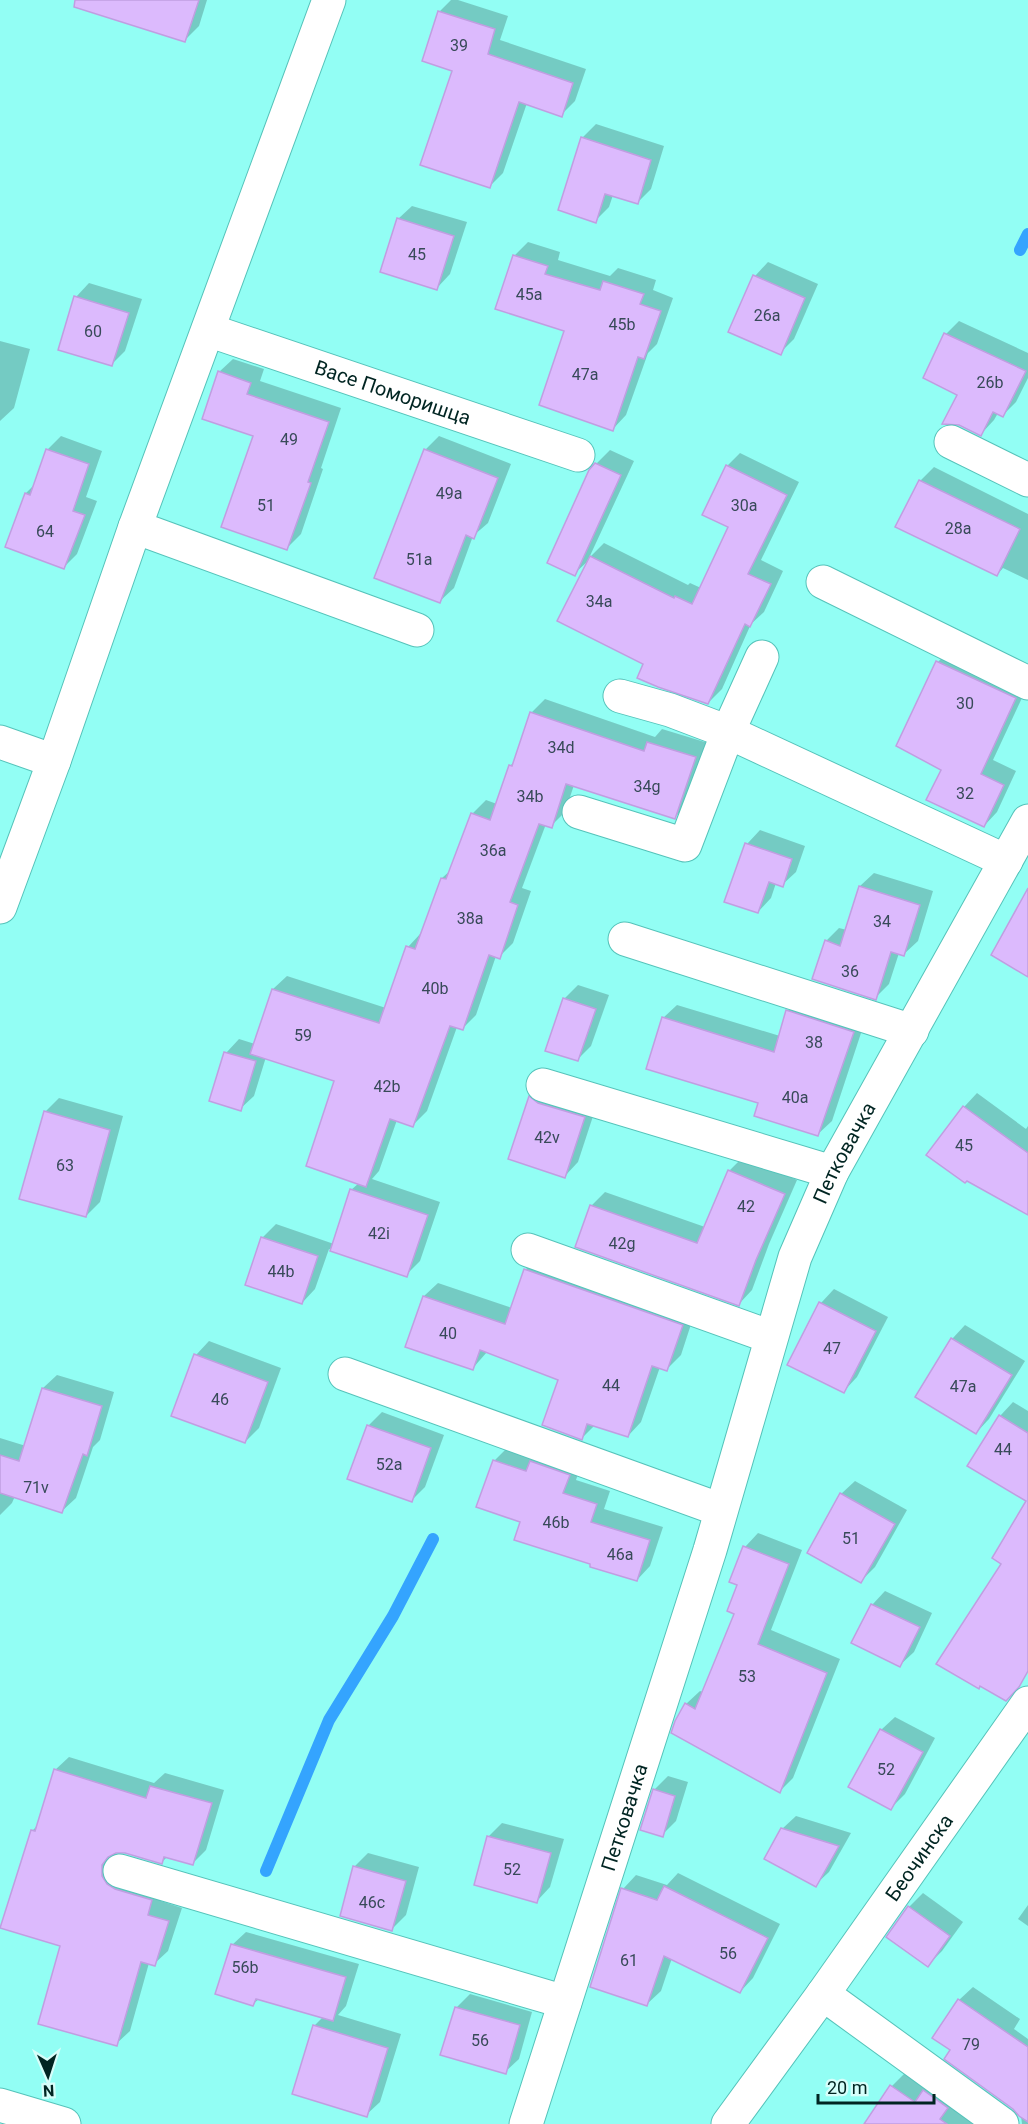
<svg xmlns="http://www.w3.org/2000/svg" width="1028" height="2124" font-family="Roboto,sans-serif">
<rect width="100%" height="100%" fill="#92fef4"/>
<g fill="#0003">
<path d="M99,0H207L199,26L185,40Z"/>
<path d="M451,0H458L508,16L500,40L586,69L575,101L561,115L527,103L503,173L490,186L439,12Z"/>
<path d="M596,124L664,146L651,189L637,203L613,195L609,207L595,221L582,138Z"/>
<path d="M412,206L467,222L450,274L437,288L398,219Z"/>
<path d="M528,242L560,252L558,260L610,276L618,268L656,280L653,290L673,298L657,344L648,353L626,415L613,429L566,330L514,256Z"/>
<path d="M768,262L818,284L794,339L780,353L755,276Z"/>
<path d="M89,283L142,299L125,351L112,364L76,297Z"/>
<path d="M959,321L1028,353V378L1016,402L1003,415L998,413L994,420L981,434L959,394L946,334Z"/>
<path d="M0,341L30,349L14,408L0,421Z"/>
<path d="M233,359L264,369L260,381L341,408L321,468L323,469L301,534L287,548L255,435L219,372Z"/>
<path d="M61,436L102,451L86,497L97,501L77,554L64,567L26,493L35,484L47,450Z"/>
<path d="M439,436L511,464L488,523L473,536L454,588L440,601L425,450Z"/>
<path d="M610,450L634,461L589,558L604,543L688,585L690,583L701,588L730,526L727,466L740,453L799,482L761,560L783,571L764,612L751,624L722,689L708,703L645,664L589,560L574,574L596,464Z"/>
<path d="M934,467L1028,514V580L1003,568L997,575L897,527L920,481Z"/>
<path d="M951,648L1028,685L993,760L1016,771L997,812L984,826L942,769L897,746L938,662Z"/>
<path d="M545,699L655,737L662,729L708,743L688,804L674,818L574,785L565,812L551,826L546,824L522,888L531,891L513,943L499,957L496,956L476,1015L462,1029L457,1027L427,1111L413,1125L397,1120L379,1171L372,1179L440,1202L420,1261L406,1275L329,1249L315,1289L302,1303L262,1238L276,1224L334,1244L351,1190L359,1183L336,1080L266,1057L254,1096L240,1109L226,1053L239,1039L255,1044L273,989L287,976L386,1008L408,947L421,933L442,878L452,869L472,814L486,800L497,804L510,766L515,761L531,713Z"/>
<path d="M760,830L805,846L796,872L782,885L776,883L771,898L758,912L747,844Z"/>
<path d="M874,873L933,891L918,941L904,954L899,953L889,984L875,998L826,941L839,928L847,930L860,886Z"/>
<path d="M578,985L609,995L591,1046L578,1059L547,1050L565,998Z"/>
<path d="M801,998L866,1018L832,1121L818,1134L760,1102L663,1018L677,1005L780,1036L788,1011Z"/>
<path d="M543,1084L597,1104L578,1162L565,1176L530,1097Z"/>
<path d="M977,1093L1026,1129L1028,1126V1213L964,1107Z"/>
<path d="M59,1098L123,1116L100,1202L86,1216L45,1112Z"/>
<path d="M743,1157L797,1180L769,1244L752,1290L739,1304L591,1206L605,1192L705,1227L729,1171Z"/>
<path d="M539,1256L695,1312L681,1355L667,1369L660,1367L641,1422L628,1436L595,1425L582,1438L560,1379L487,1352L473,1368L407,1346L424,1296L438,1283L512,1308L526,1269Z"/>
<path d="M834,1289L888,1317L857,1377L844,1391L821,1303Z"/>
<path d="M965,1325L1025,1361L989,1419L976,1433L952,1339Z"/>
<path d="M209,1341L281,1368L259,1428L245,1442L196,1355Z"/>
<path d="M57,1375L114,1392L100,1440L93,1447L76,1498L62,1511L15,1496L12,1503L0,1515V1438L26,1446L43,1388Z"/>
<path d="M1013,1402L1028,1411V1501L1000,1416Z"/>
<path d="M382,1412L444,1435L425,1487L411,1501L368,1426Z"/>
<path d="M508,1447L582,1462L576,1480L610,1491L604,1509L663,1527L650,1566L637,1580L592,1563L522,1521L494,1461Z"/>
<path d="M855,1481L907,1510L875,1567L861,1581L841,1494Z"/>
<path d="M758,1533L802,1550L771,1630L840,1659L793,1778L780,1791L686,1704L700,1691L703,1692L736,1613L745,1547Z"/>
<path d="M885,1591L932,1613L914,1652L900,1665L872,1605Z"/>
<path d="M895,1717L935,1738L905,1794L891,1808L881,1730Z"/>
<path d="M69,1757L154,1783L165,1773L224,1790L206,1850L193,1863L168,1856L162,1862L126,1852L115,1851V1862L165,1887L161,1901L182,1908L168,1951L154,1964L149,1963L130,2031L116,2044L62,1945L33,1830L39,1824L55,1770Z"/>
<path d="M668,1776L688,1782L676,1821L662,1835L654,1790Z"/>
<path d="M796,1816L851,1833L829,1872L815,1885L782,1829Z"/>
<path d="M502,1823L564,1839L550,1887L537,1901L475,1884L489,1836Z"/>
<path d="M368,1853L419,1867L406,1915L392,1929L354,1867Z"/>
<path d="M678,1873L780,1924L753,1978L740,1992L672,1958L661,1991L647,2004L623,1889L636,1875L667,1885Z"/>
<path d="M923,1893L963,1922L942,1951L928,1965L888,1937L909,1907Z"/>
<path d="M1028,1905V1926L1018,1919Z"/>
<path d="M246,1932L359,1964L346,2006L338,2015L401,2034L380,2102L366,2115L294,2093L315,2025L323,2017L259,1999L253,2004L232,1945Z"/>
<path d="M973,1987L1020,2019L1014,2029L1028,2039V2124H1022L1021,2116L952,2050L959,2000Z"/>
<path d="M470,1994L532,2012L519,2059L505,2072L456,2008Z"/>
<path d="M905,2073L1002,2124H866L892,2086Z"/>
</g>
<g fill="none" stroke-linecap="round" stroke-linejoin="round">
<g stroke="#34a4fe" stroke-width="12">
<path d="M1020,250L1028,234"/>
<path d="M266,1871L329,1720L393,1616L433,1539"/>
</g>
</g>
<g fill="#dcbafd" stroke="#c09ee1" stroke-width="1.5">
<path d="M75,0H199L185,42L74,7Z"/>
<path d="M438,11L495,29L488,54L573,83L562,117L519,102L490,188L420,165L452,71L422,61Z"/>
<path d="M581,137L651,160L638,204L605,194L596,223L558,210Z"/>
<path d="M397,218L454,236L437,290L380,272Z"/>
<path d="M513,255L548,266L545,274L600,290L603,281L644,294L640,304L661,311L644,359L638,357L613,431L539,405L564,331L495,309Z"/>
<path d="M753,275L805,298L781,355L728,332Z"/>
<path d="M74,296L129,313L112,366L58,350Z"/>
<path d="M944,333L1026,371L1003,417L993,412L981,436L959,425L942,424L957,395L923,378Z"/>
<path d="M218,371L251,383L247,394L329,422L308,482L311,483L287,550L221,527L253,436L202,419Z"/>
<path d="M46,449L89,464L73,511L85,515L64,569L5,547L25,493L30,495Z"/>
<path d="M424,449L498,478L474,539L466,535L440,603L374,578Z"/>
<path d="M595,463L621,475L575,576L547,563L589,470Z"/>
<path d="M726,465L787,495L748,574L771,584L750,627L745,624L708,704L658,687L637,678L643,664L557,621L590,556L674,598L675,596L692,604L728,527L702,515Z"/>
<path d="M919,480L1020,529L997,576L895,527Z"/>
<path d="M936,661L1016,698L981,774L1004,785L984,827L926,800L941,770L896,746Z"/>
<path d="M530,712L644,751L647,742L696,757L675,819L566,784L552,828L539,824L510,902L518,905L500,959L489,955L463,1030L450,1026L413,1127L390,1119L366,1187L306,1166L334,1081L250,1054L272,989L379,1023L406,946L415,949L441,878L446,879L471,813L490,820L509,765L512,766Z"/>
<path d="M745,843L792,859L783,887L769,882L758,913L724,902Z"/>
<path d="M859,886L920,905L904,956L891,952L876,1000L812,979L825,940L840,946Z"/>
<path d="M1028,888V977L991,955Z"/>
<path d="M563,998L596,1009L578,1061L545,1051Z"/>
<path d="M786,1010L854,1032L818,1136L754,1116L758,1103L646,1069L662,1017L774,1052Z"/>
<path d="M224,1052L256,1061L241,1111L209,1101Z"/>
<path d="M529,1096L538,1103L585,1117L565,1178L508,1159Z"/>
<path d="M963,1106L1028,1153V1215L967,1181L965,1183L926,1155Z"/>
<path d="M44,1111L110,1130L86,1217L19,1199Z"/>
<path d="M728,1170L785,1194L756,1260L739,1306L575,1247L590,1205L697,1243Z"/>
<path d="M350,1189L428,1215L407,1277L330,1251Z"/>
<path d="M261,1237L318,1256L302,1304L245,1285Z"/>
<path d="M524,1269L683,1325L667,1371L652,1366L628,1437L587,1424L582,1440L542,1425L558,1380L480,1350L473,1370L405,1347L423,1296L505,1324Z"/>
<path d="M819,1302L876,1331L844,1393L787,1365Z"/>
<path d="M951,1338L1012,1375L976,1434L915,1397Z"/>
<path d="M194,1354L268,1382L245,1443L171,1416Z"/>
<path d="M42,1388L102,1406L87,1456L83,1454L62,1513L0,1493V1455L19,1461Z"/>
<path d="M999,1415L1028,1433V1671L1019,1687L1006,1701L980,1686L979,1689L936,1664L1001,1564L992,1558L1026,1501L967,1466Z"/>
<path d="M367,1425L431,1448L412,1502L347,1479Z"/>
<path d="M493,1460L526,1471L530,1461L570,1475L563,1493L597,1504L591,1522L650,1540L637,1581L590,1567V1564L514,1540L520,1522L476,1507Z"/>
<path d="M840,1493L895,1524L861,1583L807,1553Z"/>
<path d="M743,1546L789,1564L758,1644L827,1673L780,1793L671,1733L675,1721L685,1703L695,1709L734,1614L727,1611L737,1585L729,1582Z"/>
<path d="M871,1604L920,1627L900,1667L851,1643Z"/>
<path d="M880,1729L923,1752L891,1810L848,1787Z"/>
<path d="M54,1769L146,1798L150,1786L212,1803L193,1865L164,1857L162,1864L125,1853H116L108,1857L102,1865V1876L107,1884L115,1889L152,1900L148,1915L169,1921L155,1966L141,1962L117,2046L38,2024L60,1946L0,1928L31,1830L35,1831Z"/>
<path d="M653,1789L675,1796L663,1837L640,1830Z"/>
<path d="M781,1828L839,1846L816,1887L764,1859Z"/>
<path d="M487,1836L551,1853L537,1903L474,1885Z"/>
<path d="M353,1866L406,1881L392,1931L340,1916Z"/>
<path d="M664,1886L768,1938L740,1993L664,1956L647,2006L590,1987L621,1888L657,1900Z"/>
<path d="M908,1906L950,1936L928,1967L886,1937Z"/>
<path d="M231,1944L346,1977L333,2021L256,1999L253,2006L215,1994Z"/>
<path d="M958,1999L1028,2047V2122L1019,2116L1013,2109L944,2059L950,2050L932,2038Z"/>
<path d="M455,2007L520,2025L506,2074L440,2055Z"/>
<path d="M313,2025L388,2048L367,2117L292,2094Z"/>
<path d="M890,2085L915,2102L923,2090L948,2108L940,2119L947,2124H864Z"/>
</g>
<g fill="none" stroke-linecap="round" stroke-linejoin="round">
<defs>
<g id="minor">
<path id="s1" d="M208,330L578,455"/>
<path d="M951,442L1028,480"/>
<path d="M135,527L417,630"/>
<path d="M823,582L1028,683"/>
<path d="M620,696L670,710L728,732L1006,861"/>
<path d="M0,742L54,761"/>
<path d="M579,812L685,845L728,732L762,657"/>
<path d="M0,907L54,761L135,527L329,0"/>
<path d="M625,939L912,1031"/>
<path d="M543,1085L832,1172"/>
<path d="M528,1250L771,1337"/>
<path d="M345,1374L721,1510"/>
<path d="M120,1871L565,2002"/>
<path d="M823,1994L1002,2124"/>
<path d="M0,2105L64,2124"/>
<path id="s2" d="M526,2124L710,1550L795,1257L832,1172L1028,821"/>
<path id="s3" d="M728,2124L823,1994L1028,1703"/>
</g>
</defs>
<use href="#minor" stroke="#55c3ba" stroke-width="35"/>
<use href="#minor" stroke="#fff" stroke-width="33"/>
</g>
<g text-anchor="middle" stroke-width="4.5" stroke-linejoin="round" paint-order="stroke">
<g font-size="16" fill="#384a59">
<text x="459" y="51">39</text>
<text x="417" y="260">45</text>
<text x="529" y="300">45a</text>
<text x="767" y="321">26a</text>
<text x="622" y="330">45b</text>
<text x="93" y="337">60</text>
<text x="585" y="380">47a</text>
<text x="990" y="388">26b</text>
<text x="289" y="445">49</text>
<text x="449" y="499">49a</text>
<text x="266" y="511">51</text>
<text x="744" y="511">30a</text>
<text x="958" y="534">28a</text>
<text x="45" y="537">64</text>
<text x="419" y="565">51a</text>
<text x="599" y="607">34a</text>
<text x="965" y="709">30</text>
<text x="561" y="753">34d</text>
<text x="647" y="792">34g</text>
<text x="965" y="799">32</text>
<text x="530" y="802">34b</text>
<text x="493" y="856">36a</text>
<text x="470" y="924">38a</text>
<text x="882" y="927">34</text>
<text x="850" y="977">36</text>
<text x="435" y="994">40b</text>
<text x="303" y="1041">59</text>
<text x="814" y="1048">38</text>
<text x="387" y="1092">42b</text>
<text x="795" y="1103">40a</text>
<text x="547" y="1143">42v</text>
<text x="964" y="1151">45</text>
<text x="65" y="1171">63</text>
<text x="746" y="1212">42</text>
<text x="379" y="1239">42i</text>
<text x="622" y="1249">42g</text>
<text x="281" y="1277">44b</text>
<text x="448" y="1339">40</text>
<text x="832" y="1354">47</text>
<text x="611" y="1391">44</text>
<text x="963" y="1392">47a</text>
<text x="220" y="1405">46</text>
<text x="1003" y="1455">44</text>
<text x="389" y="1470">52a</text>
<text x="36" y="1493">71v</text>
<text x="556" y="1528">46b</text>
<text x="851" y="1544">51</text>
<text x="620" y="1560">46a</text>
<text x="747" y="1682">53</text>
<text x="886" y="1775">52</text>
<text x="512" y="1875">52</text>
<text x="372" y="1908">46c</text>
<text x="728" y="1959">56</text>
<text x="629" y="1966">61</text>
<text x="245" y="1973">56b</text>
<text x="480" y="2046">56</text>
<text x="971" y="2050">79</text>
</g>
<g font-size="20" fill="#012522" stroke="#d7fefa">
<text dy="7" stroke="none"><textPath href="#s1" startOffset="195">Васе Поморишца</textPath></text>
<text dy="7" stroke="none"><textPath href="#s2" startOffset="1023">Петковачка</textPath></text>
<text dy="7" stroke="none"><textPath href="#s2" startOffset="322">Петковачка</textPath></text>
<text dy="7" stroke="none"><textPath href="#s3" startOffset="328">Беочинска</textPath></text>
</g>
</g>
<g transform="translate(48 2076) rotate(177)" stroke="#d7fefa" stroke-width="4.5" paint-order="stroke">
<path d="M0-4.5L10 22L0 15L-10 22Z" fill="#012522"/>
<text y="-9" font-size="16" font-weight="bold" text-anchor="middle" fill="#012522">N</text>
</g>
<path d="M818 2094v9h116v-9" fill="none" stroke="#012522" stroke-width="3"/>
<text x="827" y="2094" font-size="18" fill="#012522" stroke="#d7fefa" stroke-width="4.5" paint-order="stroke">20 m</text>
</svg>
